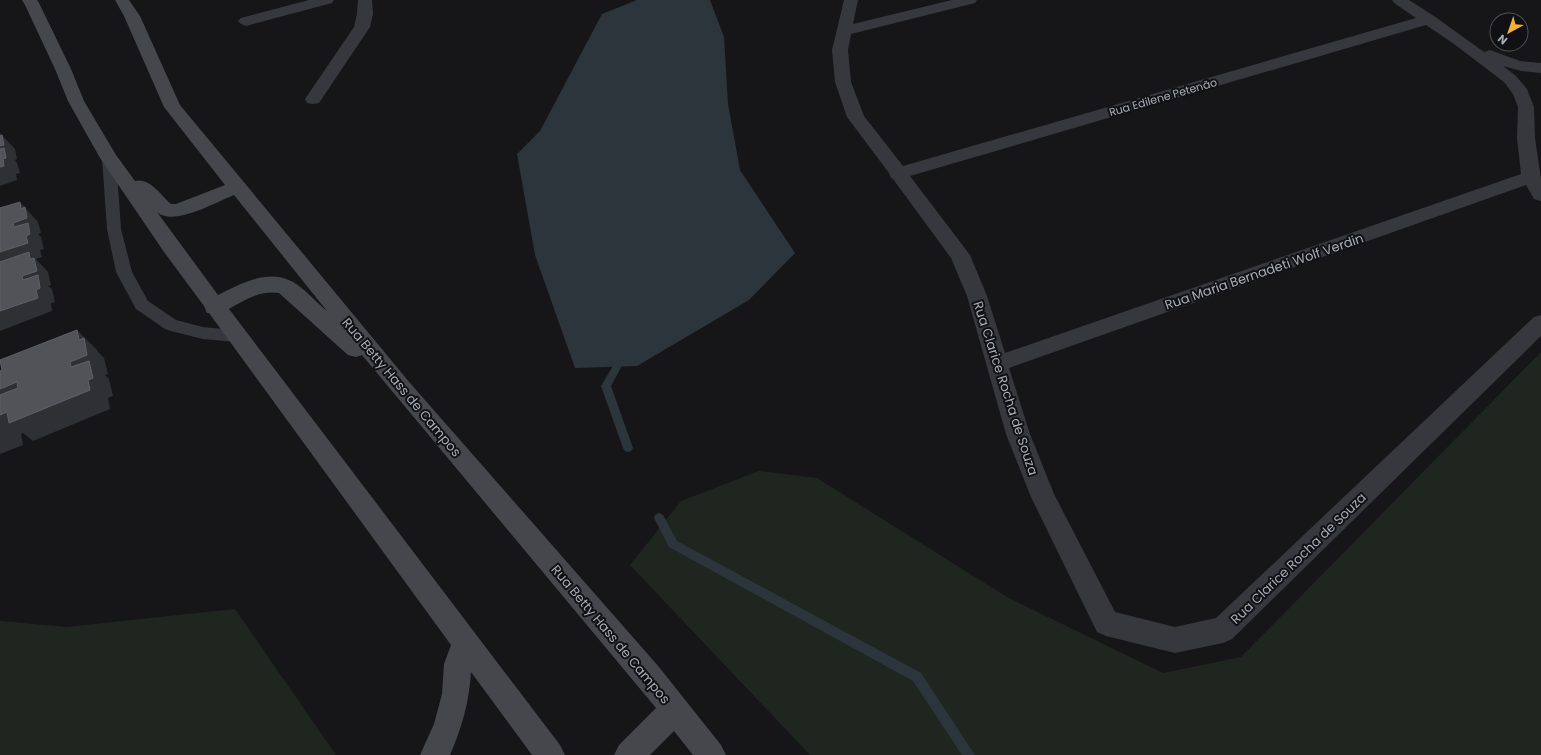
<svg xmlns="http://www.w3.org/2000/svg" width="1541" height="755" font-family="Poppins,sans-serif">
<rect width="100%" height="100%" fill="#161618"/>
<g fill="#1e261f">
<path d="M1541,352V755H810L630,565L681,501L759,471L817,478L1007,597L1163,673L1241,657Z"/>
<path d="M235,609L336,755H0V621L66,627Z"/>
</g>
<path fill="#2c353c" d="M637,0H710L724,37L728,104L740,170L795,253L749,300L637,366L575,368L535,255L517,154L540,131L602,14Z"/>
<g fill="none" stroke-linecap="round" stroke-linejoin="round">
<g fill="#2c353c" fill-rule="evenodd">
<path d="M622,354L625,356L626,358L611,386L633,448L631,451L628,452L625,451L623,448L601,386L619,356Z"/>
<path d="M659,513L663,515L677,541L921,673L975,755H962L913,681L669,547L654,518L655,515Z"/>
</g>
<path fill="#37383d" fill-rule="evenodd" d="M109,153L114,155L116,158L121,229L132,272L148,301L176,320L203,327L242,331L244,336L242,341L236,342L203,339L171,331L165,329L136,309L116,272L107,229L102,158L104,155Z"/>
<g fill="#37383d" fill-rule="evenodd">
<path d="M309,0H334L332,3L246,26L241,24L238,21L241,18Z"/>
<path d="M358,0H372L373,14L370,27L319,103L313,104L307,103L305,99L354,27L357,14Z"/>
<path d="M844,0H858L853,24L952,0H977L975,3L851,34L848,50L851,82L864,116L903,166L1416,18L1394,3L1392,0H1409L1434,16L1484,52L1490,50L1520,61L1541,63V73L1521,71L1503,66L1516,76L1527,89L1534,107L1535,138L1541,179V201L1534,199L1526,185L1009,368L1030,434L1054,494L1115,612L1175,627L1216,618L1534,317L1541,315V336L1232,639L1223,643L1175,653L1106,636L1097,632L1031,497L1006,434L967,296L951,258L893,179L891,178L889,173L847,117L835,82L832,50ZM1426,25L1454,44L1504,82L1513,94L1518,107L1517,138L1521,174L1005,353L987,296L970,255L910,176Z"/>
</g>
<path fill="#45474d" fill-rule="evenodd" d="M22,0H37L39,3L71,69L84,101L116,155L135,181C149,177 161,195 171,204H176L225,185L164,107L124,16L115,0H129L140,16L180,105L410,383L659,667L721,745L726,755H693L674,731L650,755H614L619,745L656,708L362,355L356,357L348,355L279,293C260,290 245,300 229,309L560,745L565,755H532L471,672C469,703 462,727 450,755H420L434,724L442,694L444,664L451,645L209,313H207L204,306L164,252L100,158L68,101L55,69L25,5ZM234,195L327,311C318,304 302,286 291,281C267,269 240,284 218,295L157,212C173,227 216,202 234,195Z"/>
</g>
<g fill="#2f3033">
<path d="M0,133L15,149L17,159L15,160L17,163L20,173L16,174L17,180L0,186Z"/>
<path d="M20,202L38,222L41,233L38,234L41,237L44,249L40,250L42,257L36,259L48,272L51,285L48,286L52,289L55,302L51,303L52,311L0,331V252L14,227L13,223L21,209Z"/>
<path d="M77,330L97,350L98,352L104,358L108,374L105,375L109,379L113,396L108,398L110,409L33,441L23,433L21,434L23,445L0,454V389L17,382L71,367L70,362L79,340Z"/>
</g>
<g fill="#525359" stroke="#5f6168">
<path d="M2,135L4,145L0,146V136Z"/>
<path d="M4,148L6,158L3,159L4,166L0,167V149Z"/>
<path d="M20,202L21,209L25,207L27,218L13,223L14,227L28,223L30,234L26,236L28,243L0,252V208Z"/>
<path d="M29,252L30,259L34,258L37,271L22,276L23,280L38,275L40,288L36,290L38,298L0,311V262Z"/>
<path d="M77,330L79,340L84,338L87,355L70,362L71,367L89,361L93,378L88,380L90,390L9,423L7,412L0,415V395L18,388L17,382L0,389V371L2,370L0,360Z"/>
</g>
<g text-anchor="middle" stroke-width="4" stroke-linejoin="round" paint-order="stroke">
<g font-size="11" fill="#a8adb8" stroke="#111113">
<text transform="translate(1163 97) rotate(-16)" y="4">Rua Edilene Petenão</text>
</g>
<g font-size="13" fill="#a8adb8" stroke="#111113">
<text transform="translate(1264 271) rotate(-19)" y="5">Rua Maria Bernadeti Wolf Verdin</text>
<text transform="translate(402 387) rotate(50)" y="5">Rua Betty Hass de Campos</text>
<text transform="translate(1006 388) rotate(72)" y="5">Rua Clarice Rocha de Souza</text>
<text transform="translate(1298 558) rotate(-44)" y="5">Rua Clarice Rocha de Souza</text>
<text transform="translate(611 634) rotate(50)" y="5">Rua Betty Hass de Campos</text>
</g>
</g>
<g transform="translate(1509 32) rotate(220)"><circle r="19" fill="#111113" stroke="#4d4f55"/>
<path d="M0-3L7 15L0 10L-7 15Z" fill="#f2b134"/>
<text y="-6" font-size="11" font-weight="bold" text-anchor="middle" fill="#a8adb8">N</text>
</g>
</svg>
